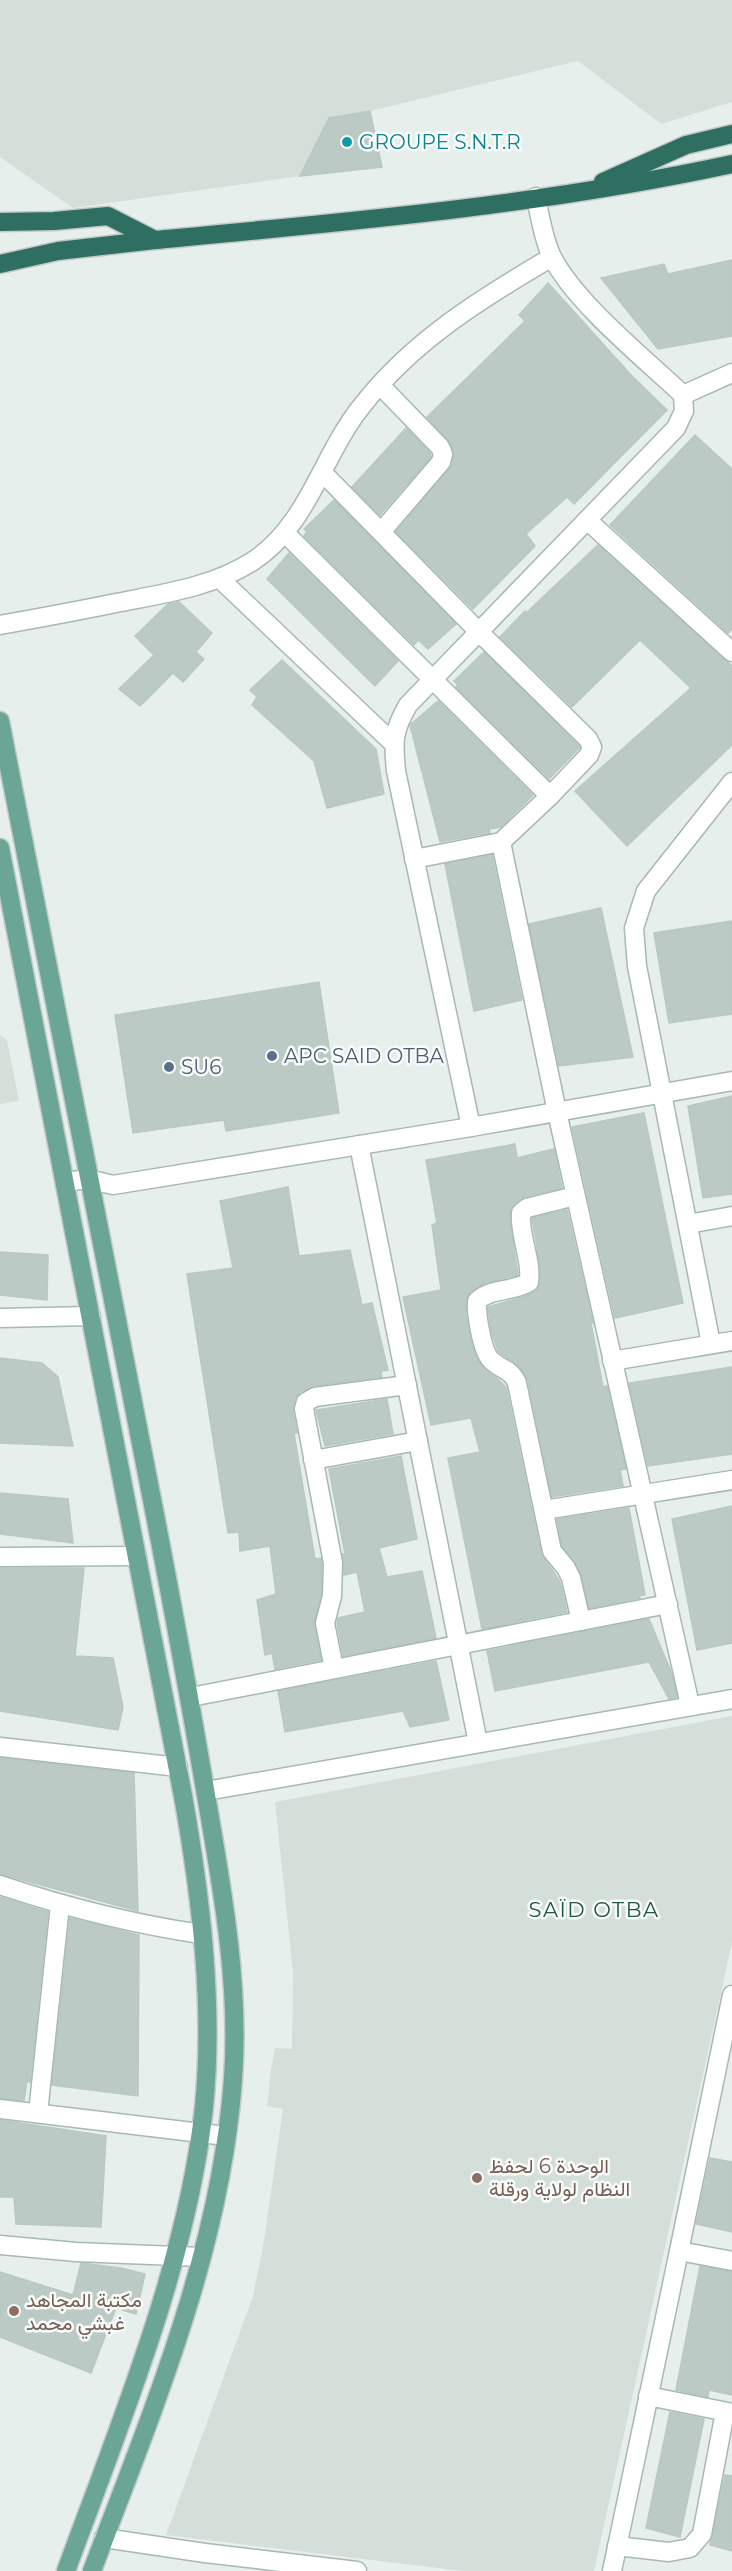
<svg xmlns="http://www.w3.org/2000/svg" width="732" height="2571" font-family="Montserrat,Vazirmatn,sans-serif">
<rect width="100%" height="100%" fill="#e6efeb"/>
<g fill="#d4dfda">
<path d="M0,0H732V102L661,124L578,61L370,111L329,118L300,176L73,208L0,157Z"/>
<path d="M0,1035L7,1040L19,1101L0,1104Z"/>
<path d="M732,1716V1942L594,2571H463L166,2535L253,2296L263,2247L283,2109L267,2106L271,2070L275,2048L292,2049L293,1972L275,1802Z"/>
</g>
<g fill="#bbcac4" stroke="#b8c9c2" stroke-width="1.5">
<path d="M370,111L382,167L300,176L329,118Z"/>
<path d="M732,260V336L658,349L601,278L664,264L668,274Z"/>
<path d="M548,283L632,376L667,410L574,504L567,497L526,534L535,546L473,609L396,532L452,465L454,456L450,443L427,417L525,321L519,315Z"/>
<path d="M406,428L430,453L431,457L380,515L352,487Z"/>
<path d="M695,435L732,469V629L728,633L610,525Z"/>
<path d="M334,500L456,624L428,649L418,640L414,645L304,536L307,532L304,529Z"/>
<path d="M598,545L732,666V745L627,846L575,791L691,688L640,640L572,707L500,637L525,611L526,613Z"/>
<path d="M289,553L398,661L375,686L267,579Z"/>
<path d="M179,602L212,633L196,652L204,659L183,682L173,673L140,706L119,689L154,655L135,636L168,604Z"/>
<path d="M484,652L579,746L580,747L549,779L456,687L458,685L454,681Z"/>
<path d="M282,660L376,749L384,794L327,808L314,761L252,705L257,697L250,690Z"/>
<path d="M438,701L533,795L501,827L489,829L490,833L440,842L410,725Z"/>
<path d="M492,855L522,1000L474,1011L445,864Z"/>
<path d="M601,908L633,1057L559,1066L529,924Z"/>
<path d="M732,921V1014L669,1023L654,933Z"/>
<path d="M319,982L339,1113L226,1131L224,1120L133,1133L115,1015Z"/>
<path d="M732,1096V1194L703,1198L688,1106Z"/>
<path d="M644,1113L683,1303L615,1318L572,1127Z"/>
<path d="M515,1144L517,1158L554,1149L562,1188L524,1197L511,1208L510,1223L518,1275L485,1283L470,1292L466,1300V1316L472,1344L478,1361L506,1387L541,1553L560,1582L567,1612L482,1629L448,1458L480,1452L471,1418L431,1425L403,1297L441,1290L432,1225L437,1223L426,1160Z"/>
<path d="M288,1187L299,1256L350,1250L362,1305L372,1303L388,1370L381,1371L382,1377L313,1386L300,1392L295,1399L293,1411L297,1433H294L315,1559L321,1558L322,1564L321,1594L314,1625L321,1660L275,1669L272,1653L265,1655L257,1600L276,1594L270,1546L240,1551L239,1532L228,1533L187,1274L233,1268L220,1201Z"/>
<path d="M567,1210L593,1323H591L603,1387L607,1386L626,1469L620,1470L623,1486L552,1497L528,1380L520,1367L498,1351L491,1330L488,1307L526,1296L538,1289L540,1264L532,1218Z"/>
<path d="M0,1252L48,1255L47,1300L0,1295Z"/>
<path d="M0,1358L42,1363L58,1377L73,1446L0,1443Z"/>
<path d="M732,1367V1454L648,1466L629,1383Z"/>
<path d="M387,1399L393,1434L325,1446L316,1410Z"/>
<path d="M401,1456L417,1539L379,1548L387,1577L422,1571L436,1638L343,1656L337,1623L338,1618L365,1612L357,1572L344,1575L343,1554H345L329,1469Z"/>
<path d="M0,1493L68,1499L73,1543L0,1534Z"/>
<path d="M732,1506V1643L697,1650L672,1519Z"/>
<path d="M629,1508L645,1595L639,1596L640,1598L589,1608L581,1573L562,1546L557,1519Z"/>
<path d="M0,1568H84L75,1656L113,1658L123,1707L118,1730L0,1711Z"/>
<path d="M649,1619L672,1674L677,1697L669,1699L649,1662L495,1691L487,1651Z"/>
<path d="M436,1661L449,1720L410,1727L403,1711L285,1732L278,1691Z"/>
<path d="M0,1758L134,1773L138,1911L0,1874Z"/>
<path d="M0,1897L48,1912L30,2082L27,2081L24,2101L0,2098Z"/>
<path d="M70,1918L139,1935L138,2096L52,2085Z"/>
<path d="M0,2120L106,2136L101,2227L16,2224L14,2197H0Z"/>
<path d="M710,2158L732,2162V2232L696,2224Z"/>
<path d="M81,2263L121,2268L145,2274L136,2314L116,2308L91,2373L0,2337V2272L73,2295Z"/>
<path d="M700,2266L732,2272V2395L709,2390L708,2397L676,2390Z"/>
<path d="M670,2412L704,2419L680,2537L646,2528Z"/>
<path d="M725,2475L732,2476V2551L710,2545Z"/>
</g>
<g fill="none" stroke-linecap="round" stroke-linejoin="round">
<defs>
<g id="minor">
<path d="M536,197C540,217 543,237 551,255C574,302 644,358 683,395"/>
<path d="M380,385L440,447L443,454L441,462L381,532"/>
<path d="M322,472L479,632L588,739L592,747L589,755L550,796L501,842L414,859"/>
<path d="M587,520L732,652"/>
<path d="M286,534L550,796"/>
<path d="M220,579L393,743"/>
<path d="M0,625C39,618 77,611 116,603C162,594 213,587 253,561C308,525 322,456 361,407C412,341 482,298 552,257"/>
<path d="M501,842L557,1112L690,1705"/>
<path d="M471,1127L396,771C393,741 393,731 408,705L676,428L684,411L683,395L732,373"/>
<path d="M359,1145L478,1743"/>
<path d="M65,1182L88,1179L113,1185L471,1127L732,1081"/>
<path d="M575,1196L527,1208L521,1213C519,1236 532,1259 529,1282C513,1292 490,1288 477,1301C476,1313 482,1353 492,1361C502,1370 511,1369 517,1383L552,1551L566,1568L571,1578L581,1621"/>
<path d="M688,1224L732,1216"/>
<path d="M0,1318L91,1316"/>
<path d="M711,1344L637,966L634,928L646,891L732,782"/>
<path d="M612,1361L732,1341"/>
<path d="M313,1460L418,1441"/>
<path d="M544,1510L732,1480"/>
<path d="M0,1557L137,1556"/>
<path d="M334,1669L325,1623L332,1596L333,1563L304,1409L306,1402L315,1397L407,1385"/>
<path d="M191,1697L668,1604"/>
<path d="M0,1747L178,1767"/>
<path d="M206,1791L732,1699"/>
<path d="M0,1885C66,1907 132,1924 201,1934"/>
<path d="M0,2109L226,2136"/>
<path d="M38,2113L60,1905"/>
<path d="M0,2245L76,2252L201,2257"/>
<path d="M679,2251L732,1995"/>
<path d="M648,2396L732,2413"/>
<path d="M104,2538L205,2553L357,2571"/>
<path d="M617,2546L669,2552L690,2548L702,2534L725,2412"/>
<path d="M612,2571L679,2251L732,2261"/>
</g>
<g id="major">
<path d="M0,721C53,985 102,1250 155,1515C173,1608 190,1701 206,1795C222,1888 240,1984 233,2079C221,2250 152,2412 92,2571"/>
<path d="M0,848L183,1796C201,1897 214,2005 204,2107C188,2261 119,2426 66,2571"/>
</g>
<g id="highway">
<path d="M603,182L686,145L732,134"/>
<path d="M0,222L54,221L108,216L155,240L58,251L0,264"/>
<path d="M155,240C348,222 542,205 732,164"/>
</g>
</defs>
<use href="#minor" stroke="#a8b8b2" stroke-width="21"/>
<use href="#major" stroke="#c2cac8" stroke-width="21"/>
<use href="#highway" stroke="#c2cac8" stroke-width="21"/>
<use href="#minor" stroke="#fff" stroke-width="18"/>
<use href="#major" stroke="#6aa596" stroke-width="18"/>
<use href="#highway" stroke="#2f6f62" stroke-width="18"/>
</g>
<circle fill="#0f9aa8" stroke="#f7fbf9" stroke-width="2" cx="347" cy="142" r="6"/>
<g fill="#5c6f8a" stroke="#f7fbf9" stroke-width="2">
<circle cx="272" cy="1056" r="6"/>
<circle cx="169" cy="1067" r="6"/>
</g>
<g fill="#8d6e63" stroke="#f7fbf9" stroke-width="2">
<circle cx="477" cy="2178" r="6"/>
<circle cx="14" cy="2311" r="6"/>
</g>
<g text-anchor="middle" stroke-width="5" stroke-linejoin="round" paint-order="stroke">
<g font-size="20" fill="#0d838f" stroke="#f7fbf9" text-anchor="start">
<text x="359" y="149">GROUPE S.N.T.R</text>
</g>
<g font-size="20" fill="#4e5e75" stroke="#f7fbf9" text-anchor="start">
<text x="284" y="1063">APC SAID OTBA</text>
<text x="181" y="1074">SU6</text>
</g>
<g font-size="20" fill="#785e54" stroke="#f7fbf9" text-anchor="start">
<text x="489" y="2173">الوحدة 6 لحفظ<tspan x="489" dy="23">النظام لولاية ورقلة</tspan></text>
<text x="26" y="2307">مكتبة المجاهد<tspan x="26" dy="23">غبشي محمد</tspan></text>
</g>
<g font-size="21" letter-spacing="1.5" fill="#1f5548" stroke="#f7fbf9">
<text x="594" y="1917">SAÏD OTBA</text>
</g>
</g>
</svg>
